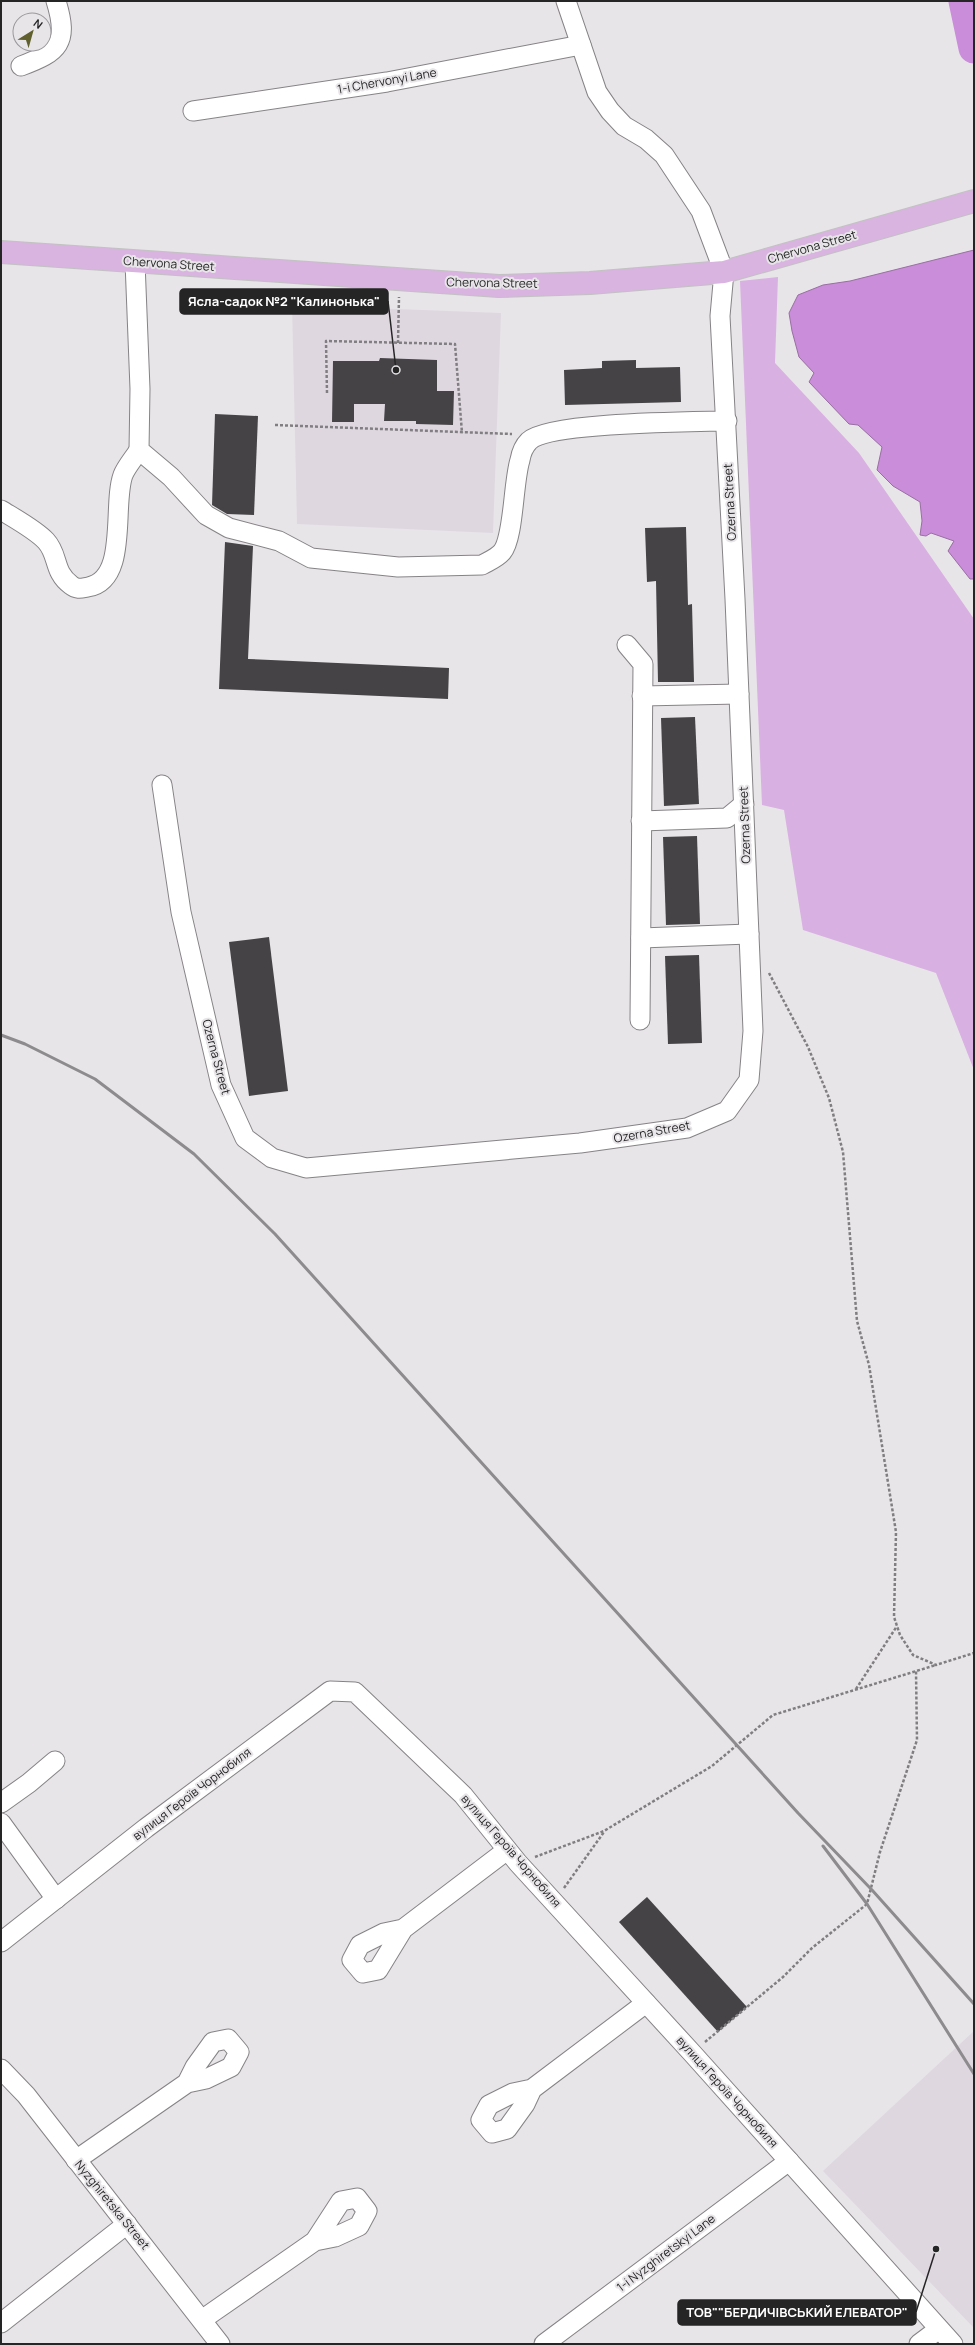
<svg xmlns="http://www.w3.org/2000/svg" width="975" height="2345" font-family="Manrope,sans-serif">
<rect width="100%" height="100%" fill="#e8e5e9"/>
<g fill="#ded7e0">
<path d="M292,305L501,313L493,533L297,524Z"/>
<path d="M974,2031V2328L823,2171Z"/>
</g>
<path fill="#d9b0e2" d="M778,277L775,363L859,453L974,619V1070L936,973L803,930L784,810L762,805L740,281Z"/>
<path fill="#ca8dd9" stroke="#996ea3" d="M974,250V579H970L948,551L954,541L931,533L926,536L920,535L922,521L920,502L893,486L877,470L882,447L858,425L849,424L809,382L814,373L799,357L792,331L789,313L798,295L823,285L850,281Z"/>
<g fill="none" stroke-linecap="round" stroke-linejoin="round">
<path stroke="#ca8dd9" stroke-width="31" d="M964,1L974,48"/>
</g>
<g fill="#454346">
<path d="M380,358L437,360V391H454L453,425L416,424V421H384L385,404H354V422H332L333,361H379Z"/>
<path d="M636,360V368L680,367L681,402L565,405L564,370L602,368V361Z"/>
<path d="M215,414L258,416L254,515L227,514L212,505Z"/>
<path d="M686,527L688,605L692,604L694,682H658L656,581L647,582L645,528Z"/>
<path d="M225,542L253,546L248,659L449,668L448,699L219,689Z"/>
<path d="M695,717L699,804L664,806L661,718Z"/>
<path d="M697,836L700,924L666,925L663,837Z"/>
<path d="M269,937L288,1091L249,1096L229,942Z"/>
<path d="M699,955L702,1043L668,1044L665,956Z"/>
<path d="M647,1897L747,2007L718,2032L619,1922Z"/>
</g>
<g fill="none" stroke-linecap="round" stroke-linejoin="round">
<defs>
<g id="minor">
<path d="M21,66C59,52 69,43 56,1"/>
<path d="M193,111L387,82L581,45"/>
<path d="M135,262L140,389L139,450L171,477L206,515L229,528L279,541L311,558L398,567L482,565C489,561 497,558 502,552C514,538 513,482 520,460C521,454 524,446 529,441C549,422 693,422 727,421"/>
<path d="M1,510C14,518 36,530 46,541C59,555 53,572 71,585C77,590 82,588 88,587C129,580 112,505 123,475C126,467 134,458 139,450"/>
<path d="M627,645L643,664L640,1020"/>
<path d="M642,696L739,694"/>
<path d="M162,785L181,912L221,1085L245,1138L272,1158L306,1168L580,1143L687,1128L727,1111L749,1080L753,1031L735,599L720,316L724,272L701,211L664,155L646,139L624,126L610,111L597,92L566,1"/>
<path d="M641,821L727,818L744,804"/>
<path d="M641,938L749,934"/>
<path d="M1,1803L29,1783L55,1761"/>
<path d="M1,1823L56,1899"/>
<path d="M403,1929L378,1970L363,1973L352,1960L360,1945L384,1933L403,1929L507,1850"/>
<path d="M1,1942L146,1828L330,1691L355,1692L463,1795L518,1863L692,2053L953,2344"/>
<path d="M1,2069L26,2095L220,2344"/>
<path d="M532,2089L525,2104L507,2129L492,2133L481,2120L489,2105L513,2093L532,2089L646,2003"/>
<path d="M76,2160L187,2083L206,2079L231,2067L239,2052L228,2039L213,2042L195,2067L187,2083"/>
<path d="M203,2319L315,2241L335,2237L359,2226L367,2211L357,2198L341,2201L315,2241"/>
<path d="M1,2323L127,2224"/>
<path d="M544,2344L789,2161"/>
<path d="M919,2344L939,2329"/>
</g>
<path id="major" d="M1,252L499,286L590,283L724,272L974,201"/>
</defs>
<use href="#minor" stroke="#868386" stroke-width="21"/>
<use href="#major" stroke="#c2c2c2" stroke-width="24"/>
<g stroke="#807e80" stroke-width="2.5" stroke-dasharray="3 2" stroke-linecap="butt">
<path d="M398,343L399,297"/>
<path d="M327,393L326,341L455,344L462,433"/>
<path d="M275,425L512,434"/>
<path d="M769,973L808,1047L829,1098L843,1152L857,1321L869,1365L896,1532L894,1617L900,1635L913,1655L936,1665L974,1653"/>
<path d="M856,1689L897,1626"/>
<path d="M535,1857L604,1831L712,1766L773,1715L936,1665"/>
<path d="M564,1888L604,1832"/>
<path d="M705,2042L783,1977L812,1948L867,1904L880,1852L917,1740L916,1671"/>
</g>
<use href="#minor" stroke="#fff" stroke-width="19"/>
<use href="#major" stroke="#d9b4e1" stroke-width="22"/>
<g stroke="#8d8b8d" stroke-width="3">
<path d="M1,1035L25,1044L95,1079L194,1154L275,1234L798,1813L872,1890L974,2004"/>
<path d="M823,1846L867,1904L974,2074"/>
</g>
</g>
<g text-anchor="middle" stroke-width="4" stroke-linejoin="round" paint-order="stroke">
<g font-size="12" fill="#262526" stroke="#e8e5e9">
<text transform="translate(387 81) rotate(-10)" y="4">1-i Chervonyi Lane</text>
<text transform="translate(812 247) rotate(-16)" y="4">Chervona Street</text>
<text transform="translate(169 264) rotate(4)" y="4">Chervona Street</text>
<text transform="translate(492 283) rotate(1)" y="4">Chervona Street</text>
<text transform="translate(730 502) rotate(-93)" y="4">Ozerna Street</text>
<text transform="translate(745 825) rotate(-92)" y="4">Ozerna Street</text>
<text transform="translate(216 1057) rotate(75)" y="4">Ozerna Street</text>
<text transform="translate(652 1132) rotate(-10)" y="4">Ozerna Street</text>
<text transform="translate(192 1794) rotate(-37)" y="4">вулиця Героїв Чорнобиля</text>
<text transform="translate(511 1851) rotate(49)" y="4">вулиця Героїв Чорнобиля</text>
<text transform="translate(727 2092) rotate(48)" y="4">вулиця Героїв Чорнобиля</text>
<text transform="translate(112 2205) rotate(51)" y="4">Nyzghiretska Street</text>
<text transform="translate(666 2253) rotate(-37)" y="4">1-i Nyzghiretskyi Lane</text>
</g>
</g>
<path fill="none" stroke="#262526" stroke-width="1.5" d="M396 370L388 301M936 2249L916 2312"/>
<g fill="#262526" stroke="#e8e5e9" stroke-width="1.5">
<circle cx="396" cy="370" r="4"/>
<circle cx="936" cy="2249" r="4"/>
</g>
<g fill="#262526" stroke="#262526" stroke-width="1.5">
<rect x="180" y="289" width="208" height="25" rx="4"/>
<rect x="678" y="2300" width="238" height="25" rx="4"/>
</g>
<g font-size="13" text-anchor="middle" font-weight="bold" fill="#fff">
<text x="284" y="306">Ясла-садок №2 "Калинонька"</text>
<text x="797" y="2317">ТОВ""БЕРДИЧІВСЬКИЙ ЕЛЕВАТОР"</text>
</g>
<rect width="975" height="2345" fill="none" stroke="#262526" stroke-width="4"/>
<g transform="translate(32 32) rotate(37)"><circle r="19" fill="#e8e5e9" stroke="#9a989b"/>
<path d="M0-3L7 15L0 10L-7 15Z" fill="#5f602d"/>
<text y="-6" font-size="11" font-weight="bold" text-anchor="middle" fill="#262526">N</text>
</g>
</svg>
